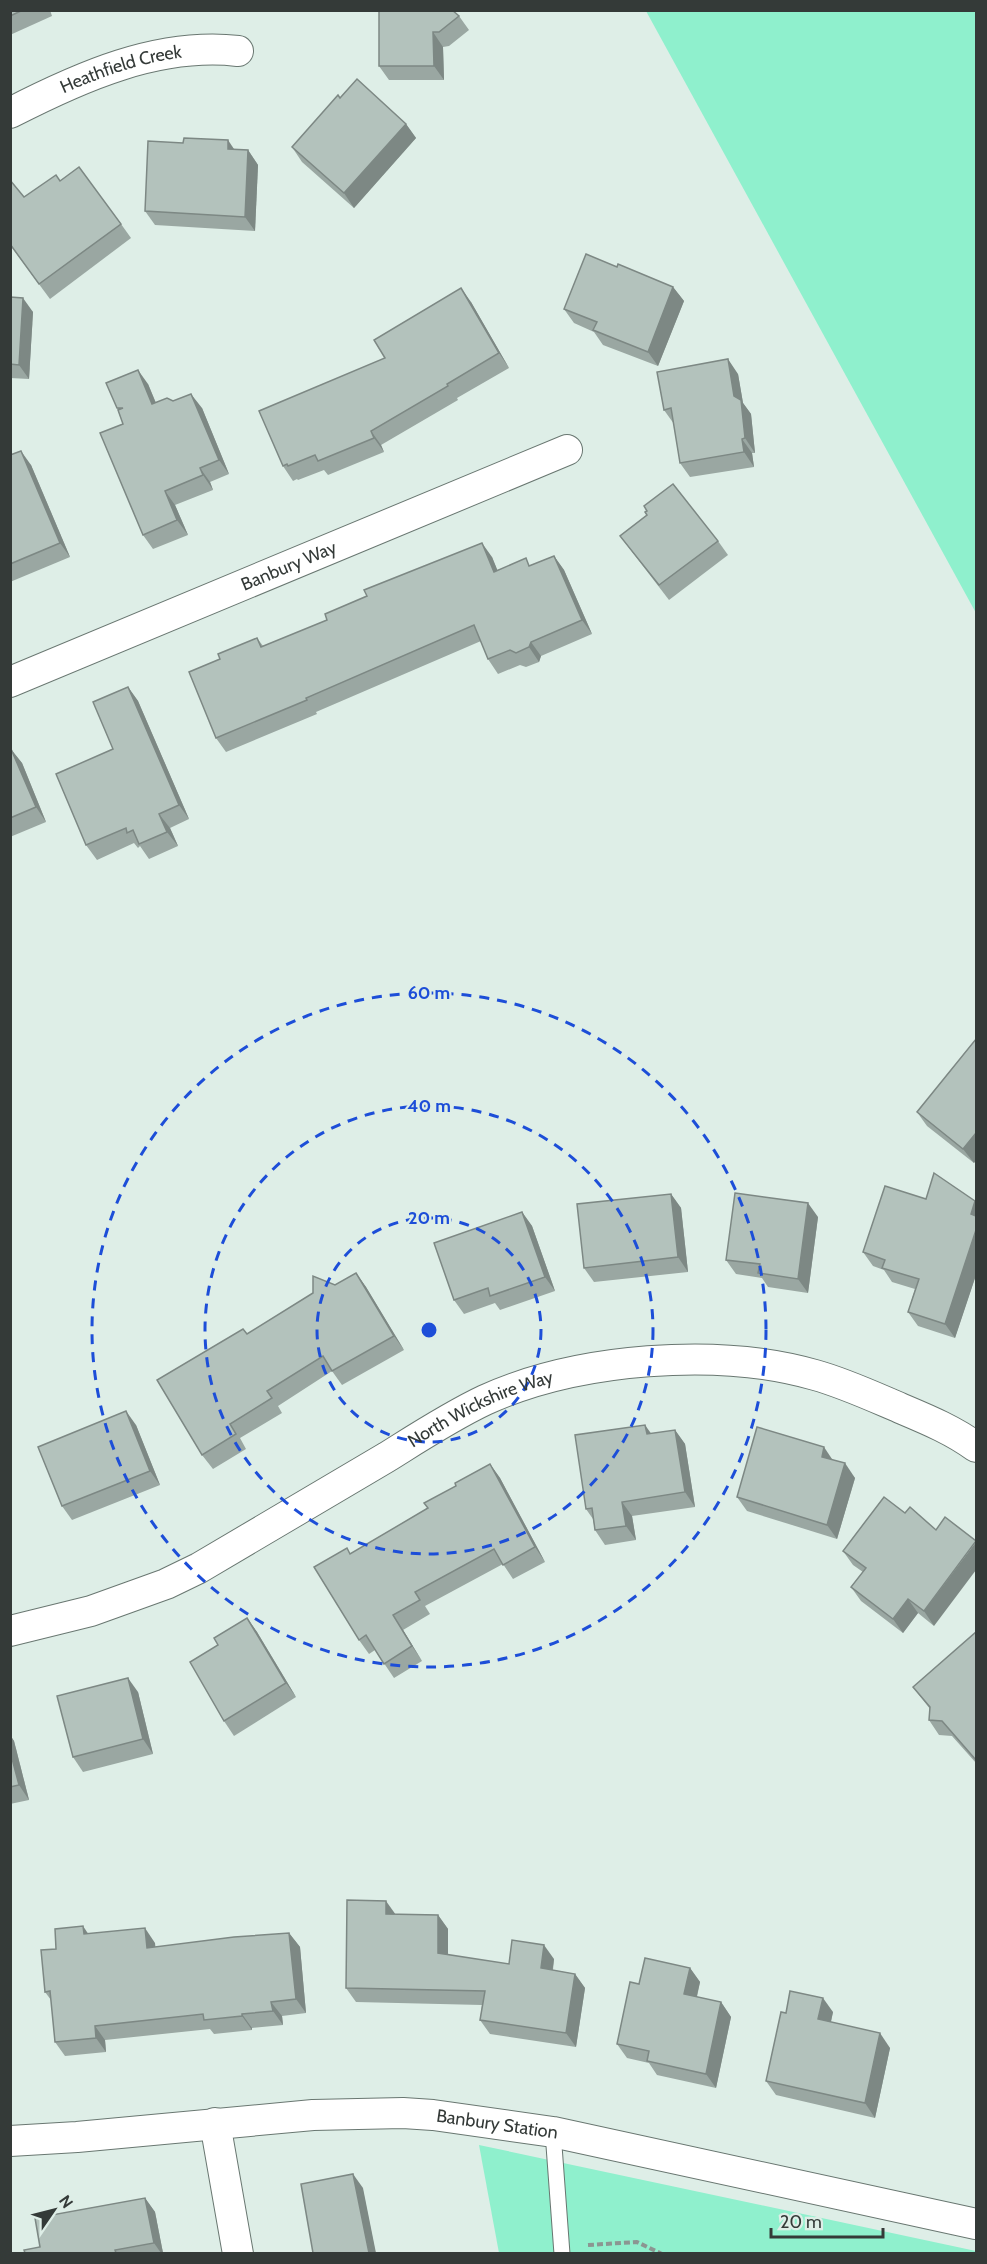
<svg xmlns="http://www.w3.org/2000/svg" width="987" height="2264" font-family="Cabin,sans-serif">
<rect width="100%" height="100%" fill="#deeee7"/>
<g fill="#8ff0cd">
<path d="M646,11H976V613Z"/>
<path d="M479,2145L976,2251V2253H499Z"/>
</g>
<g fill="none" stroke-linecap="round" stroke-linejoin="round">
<defs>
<path id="service" d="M553,2132L562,2254"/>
<g id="minor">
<path id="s1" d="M10,113C80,77 158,42 238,51"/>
<path id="s2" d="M10,682L567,450"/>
<path id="s3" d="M10,1631L91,1611L166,1584L199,1568C262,1531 324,1494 387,1457C419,1437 451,1416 485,1400C577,1358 718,1347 815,1375C844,1383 872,1396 900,1408C926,1419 953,1430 976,1447"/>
<path d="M215,2123L238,2254"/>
<path id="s4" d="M10,2141L77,2137L313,2115L403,2113L433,2115L553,2132L976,2224"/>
</g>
</defs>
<use href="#service" stroke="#697771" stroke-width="17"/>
<use href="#minor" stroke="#697771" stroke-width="32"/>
<path stroke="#8b9692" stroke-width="4" stroke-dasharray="6 3" stroke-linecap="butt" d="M588,2245L637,2242L662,2254"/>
<use href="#service" stroke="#fff" stroke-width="15"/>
<use href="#minor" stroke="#fff" stroke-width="30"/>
</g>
<g fill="#9aa7a2">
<path d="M10,10H50L52,16L10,35Z"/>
<path d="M379,10H455V13L459,16L469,30L449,46L443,47L444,80H389L379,66Z"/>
<path d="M340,98L406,124L416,138L354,208L302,162L292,147Z"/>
<path d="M235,150H248L258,165L255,231L155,225L145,211Z"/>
<path d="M60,181L121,224L131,238L50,299L10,245L24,197Z"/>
<path d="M617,267L673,287L684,301L658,366L603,345L594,332L574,323L564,309Z"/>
<path d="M10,297L33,312L29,379L10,378Z"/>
<path d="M471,302L509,368L457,398L458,400L381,445L384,452L328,475L324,470L298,480L297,479L293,481L283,466L385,358Z"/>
<path d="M738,374L743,403L751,414L755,453H752L754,467L690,477L680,463L674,424L664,410Z"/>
<path d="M148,384L156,403L173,401L202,408L229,474L210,482L213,490L175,505L188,535L153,549L143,535L123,424L117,408Z"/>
<path d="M10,455L31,465L70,557L10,582Z"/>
<path d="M620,536L718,541L728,555L669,600Z"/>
<path d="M554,556L564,570L592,634L541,656L539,662L526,667L520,665L498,674L488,659L481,641L316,712L317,714L226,752L216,738L220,659L257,638L263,646L492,557L497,570L531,565Z"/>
<path d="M128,687L138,701L189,819L170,828L178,846L149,859L140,846L138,848L134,843L97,860L86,845L113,749Z"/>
<path d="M10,749L22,763L46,822L10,837Z"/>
<path d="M976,1039V1160L974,1163L927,1126L917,1112Z"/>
<path d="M671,1194L681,1208L688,1272L594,1282L584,1268Z"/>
<path d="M926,1199L976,1204V1275L955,1338L918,1326L908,1312L915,1289L892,1282L884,1270L873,1266L863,1252Z"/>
<path d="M522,1212L532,1226L555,1291L500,1310L495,1303L464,1314L454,1300Z"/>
<path d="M818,1217L808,1293L768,1287L762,1278L736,1274L726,1260Z"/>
<path d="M356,1273L366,1287L404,1350L342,1385L332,1371L278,1406L282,1413L240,1438L246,1449L213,1469L202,1455L247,1334Z"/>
<path d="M136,1425L160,1485L72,1520L62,1506Z"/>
<path d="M675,1430L685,1444L695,1507L632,1516L636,1540L605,1545L595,1530L593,1519L586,1509L651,1434Z"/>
<path d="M833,1460L855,1478L837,1539L747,1511L737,1497Z"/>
<path d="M490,1464L500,1478L545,1562L513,1579L503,1564L425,1606L430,1614L403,1630L422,1661L394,1678L375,1650L369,1654L359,1640L351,1554L428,1508L456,1486Z"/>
<path d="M884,1497L934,1626L918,1613L903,1633L861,1601L851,1587L863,1572L853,1565L843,1551Z"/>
<path d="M247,1618L257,1632L296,1697L234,1736L224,1721L218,1645Z"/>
<path d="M976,1632V1763L952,1736L939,1735L929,1720L930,1709L913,1687Z"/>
<path d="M138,1692L153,1754L83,1772L73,1757Z"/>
<path d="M10,1735L14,1741L29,1800L10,1804Z"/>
<path d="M396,1914L438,1915L448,1929V1955L509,1964L554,1959L553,1970L575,1974L585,1988L576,2047L490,2034L480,2020L482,2005L356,2002L346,1988Z"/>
<path d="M289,1933L300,1947L306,2013L282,2016L283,2025L252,2028V2030L214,2034L210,2029L105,2040L106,2052L65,2056L55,2042L51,2000L45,1992L88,1934L155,1943V1947Z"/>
<path d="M690,1968L700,1982L697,1997L721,2002L731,2017L716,2088L657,2075L649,2063L627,2058L617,2044L639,1984Z"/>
<path d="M833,2012L831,2022L890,2048L875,2118L776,2095L766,2081L786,2013Z"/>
<path d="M145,2198L155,2212L163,2253H25Z"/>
</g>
<g fill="#7d8884">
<path d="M433,32L443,47L444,80L434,66Z"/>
<path d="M406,124L416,138L354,208L344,193Z"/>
<path d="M228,140L238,155L228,149Z"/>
<path d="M248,150L258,165L255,231L245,217Z"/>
<path d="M673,287L684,301L658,366L648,352Z"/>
<path d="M461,288L471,302L509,368L499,353Z"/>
<path d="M23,298L33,312L29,379L19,365Z"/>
<path d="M728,359L738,374L743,403L751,414L755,453L745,438L734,396Z"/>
<path d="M138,370L148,384L162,418L152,404Z"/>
<path d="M191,394L202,408L229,474L219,460Z"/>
<path d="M371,431L381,445L384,452L374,438Z"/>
<path d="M742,439L752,453L754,467L744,452Z"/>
<path d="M21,451L31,465L70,557L60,543Z"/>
<path d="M200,468L210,482L213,490L203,475Z"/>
<path d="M165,491L175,505L188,535L177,520Z"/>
<path d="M482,543L492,557L504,586L494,572Z"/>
<path d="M554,556L564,570L592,634L582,620Z"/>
<path d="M531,642L541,656L539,662L529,647Z"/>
<path d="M128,687L138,701L189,819L179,805Z"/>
<path d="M11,749L22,763L46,822L36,807Z"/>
<path d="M159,814L170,828L178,846L167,832Z"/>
<path d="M976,1133V1160L974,1163L963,1149Z"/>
<path d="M671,1194L681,1208L688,1272L678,1257Z"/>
<path d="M975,1201L976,1204V1222L971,1214Z"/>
<path d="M808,1203L818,1217L808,1293L798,1279Z"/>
<path d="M522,1212L532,1226L555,1291L545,1277Z"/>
<path d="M976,1230V1275L955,1338L945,1324Z"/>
<path d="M356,1273L366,1287L404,1350L394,1336Z"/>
<path d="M126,1411L136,1425L160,1485L150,1471Z"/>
<path d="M645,1425L655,1439L647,1434Z"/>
<path d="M675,1430L685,1444L695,1507L685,1492Z"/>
<path d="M824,1447L834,1462L822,1457Z"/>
<path d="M845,1463L855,1478L837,1539L827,1525Z"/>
<path d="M490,1464L500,1478L545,1562L535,1547Z"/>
<path d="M622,1502L632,1516L636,1540L626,1526Z"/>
<path d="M976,1542V1570L934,1626L924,1611Z"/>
<path d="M908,1599L918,1613L903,1633L893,1619Z"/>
<path d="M393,1615L403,1630L422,1661L412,1646Z"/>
<path d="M247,1618L257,1632L296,1697L286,1683Z"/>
<path d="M128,1678L138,1692L153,1754L143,1739Z"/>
<path d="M10,1735L14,1741L29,1800L19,1785L10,1751Z"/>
<path d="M386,1901L396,1915L386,1914Z"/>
<path d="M438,1915L448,1929V1967L438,1953Z"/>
<path d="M83,1926L93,1941L84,1934Z"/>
<path d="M145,1928L155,1943L157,1963L147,1948Z"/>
<path d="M289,1933L300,1947L306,2013L296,1999Z"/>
<path d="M544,1945L554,1959L551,1982L541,1968Z"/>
<path d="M690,1968L700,1982L694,2008L684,1994Z"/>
<path d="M575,1974L585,1988L576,2047L566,2033Z"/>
<path d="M823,1998L833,2012L828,2034L818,2019Z"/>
<path d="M271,2002L282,2016L283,2025L273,2011Z"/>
<path d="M721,2002L731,2017L716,2088L706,2074Z"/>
<path d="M242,2014L252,2028V2030L242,2016Z"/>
<path d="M95,2026L105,2040L106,2052L96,2038Z"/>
<path d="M880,2033L890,2048L875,2118L865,2103Z"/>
<path d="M353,2174L363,2188L376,2253H369Z"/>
<path d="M145,2198L155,2212L163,2253H161L154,2243Z"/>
</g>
<g fill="#b3c2bc" stroke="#7d8884" stroke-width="1.5">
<path d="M10,10H23L10,16Z"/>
<path d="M379,10H452L459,16L439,32H433L434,66H379Z"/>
<path d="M357,79L406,124L344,193L292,147L338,95L340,98Z"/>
<path d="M184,138L228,140V149L248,150L245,217L145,211L148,141L183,143Z"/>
<path d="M79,167L121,224L39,284L10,244V180L24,197L56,175L60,181Z"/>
<path d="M586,254L617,267L618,264L673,287L648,352L593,330L597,322L564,309Z"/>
<path d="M461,288L499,353L447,384L448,386L371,431L374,438L318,461L315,455L288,466L287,464L283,466L259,411L385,358L374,340Z"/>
<path d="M10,297L23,298L19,365L10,364Z"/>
<path d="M728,359L734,396L741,400L745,438L742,439L744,452L680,463L671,408L664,410L657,372Z"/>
<path d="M138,370L152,404L167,398L173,401L191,394L219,460L200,468L203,475L165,491L177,520L143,535L100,433L123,424L118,410L123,408H117L106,383Z"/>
<path d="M21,451L60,543L10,564V455Z"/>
<path d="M673,484L718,541L659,585L620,536L647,515L645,512L647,511L644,506Z"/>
<path d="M482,543L494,572L526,558L529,566L554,556L582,620L531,642L529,647L516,653L510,650L488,659L474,625L306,698L307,700L216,738L189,672L220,659L218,654L257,638L261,647L327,620L325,614L367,596L364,590Z"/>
<path d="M128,687L179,805L159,814L167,832L139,844L133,830L127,833L126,828L86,845L56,774L113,749L93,702Z"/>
<path d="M10,749H11L36,807L10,818Z"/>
<path d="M976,1039V1133L963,1149L917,1112Z"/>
<path d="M934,1173L975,1201L971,1214L976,1216V1230L945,1324L908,1312L919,1279L882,1268L885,1260L863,1252L885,1186L926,1199Z"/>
<path d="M735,1193L808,1203L798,1279L758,1273L760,1264L726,1260Z"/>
<path d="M671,1194L678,1257L584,1268L577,1204Z"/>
<path d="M522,1212L545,1277L490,1296L488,1288L454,1300L434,1243Z"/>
<path d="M356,1273L394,1336L332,1371L323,1356L267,1391L272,1398L230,1424L236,1434L202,1455L157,1380L243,1329L247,1334L313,1293V1276L335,1285Z"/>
<path d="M126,1411L150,1471L62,1506L38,1447Z"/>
<path d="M645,1425L647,1434L675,1430L685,1492L622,1502L626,1526L595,1530L592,1508L586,1509L575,1435Z"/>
<path d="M757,1427L824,1447L822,1457L845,1463L827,1525L737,1497Z"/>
<path d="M490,1464L535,1547L503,1565L494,1549L415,1592L420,1600L393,1615L412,1646L384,1664L366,1635L359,1640L314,1567L347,1548L350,1554L428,1508L424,1503L456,1486L455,1483Z"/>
<path d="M884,1497L905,1513L910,1507L936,1530L945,1517L976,1541L924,1611L908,1599L893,1619L851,1587L866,1568L843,1551Z"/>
<path d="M247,1618L286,1683L224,1721L190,1662L218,1645L214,1638Z"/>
<path d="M976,1632V1760L942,1721L929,1720L930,1707L913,1687Z"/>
<path d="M128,1678L143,1739L73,1757L57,1696Z"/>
<path d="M10,1751L19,1785L10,1787Z"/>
<path d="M347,1900L386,1901V1914L438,1915V1953L509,1964L512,1940L544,1945L541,1968L575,1974L566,2033L480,2020L485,1991L346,1988Z"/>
<path d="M83,1926L84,1934L145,1928L147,1948L234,1937L289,1933L296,1999L271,2002L273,2011L242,2014V2016L204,2020L203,2014L95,2026L96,2038L55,2042L50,1991L45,1992L41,1950L56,1949L55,1929Z"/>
<path d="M645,1958L690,1968L684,1994L721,2002L706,2074L647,2061L649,2051L617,2044L630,1982L639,1984Z"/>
<path d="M790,1991L823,1998L818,2019L880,2033L865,2103L766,2081L781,2012L786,2013Z"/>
<path d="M353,2174L369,2253H313L301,2184Z"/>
<path d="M145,2198L154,2243L115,2250L116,2253H25L24,2250L40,2247L35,2218Z"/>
</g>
<g fill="none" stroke="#1d4ed8" stroke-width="3" stroke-dasharray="10 8">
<circle cx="429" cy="1330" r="112"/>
<circle cx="429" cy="1330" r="224"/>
<circle cx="429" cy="1330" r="337"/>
</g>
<g text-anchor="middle" stroke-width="4.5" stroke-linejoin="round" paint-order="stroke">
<g font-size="18" fill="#343a38" stroke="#deeee7">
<text dy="6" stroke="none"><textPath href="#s1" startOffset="120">Heathfield Creek</textPath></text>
<text dy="6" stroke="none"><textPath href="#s2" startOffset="302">Banbury Way</textPath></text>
<text dy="6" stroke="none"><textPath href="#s3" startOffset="524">North Wickshire Way</textPath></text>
<text dy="6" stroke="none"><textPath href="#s4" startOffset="489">Banbury Station</textPath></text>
</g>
</g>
<circle cx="429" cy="1330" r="9" fill="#1d4ed8" stroke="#deeee7" stroke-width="3"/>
<g font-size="18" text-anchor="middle" font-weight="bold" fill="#1d4ed8" stroke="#deeee7" stroke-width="4.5" stroke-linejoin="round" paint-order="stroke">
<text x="429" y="999">60 m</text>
<text x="429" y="1112">40 m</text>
<text x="429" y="1224">20 m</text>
</g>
<rect width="987" height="2264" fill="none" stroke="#343a38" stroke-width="24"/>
<g transform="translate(54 2210) rotate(55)" stroke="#deeee7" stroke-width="4.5" paint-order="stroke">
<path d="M0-4.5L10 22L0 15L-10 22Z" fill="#343a38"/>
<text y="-9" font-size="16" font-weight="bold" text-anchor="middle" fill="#343a38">N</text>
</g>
<path d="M771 2228v9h112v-9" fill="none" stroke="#343a38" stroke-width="3"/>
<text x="780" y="2228" font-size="18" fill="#343a38" stroke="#deeee7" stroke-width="4.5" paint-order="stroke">20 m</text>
</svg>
